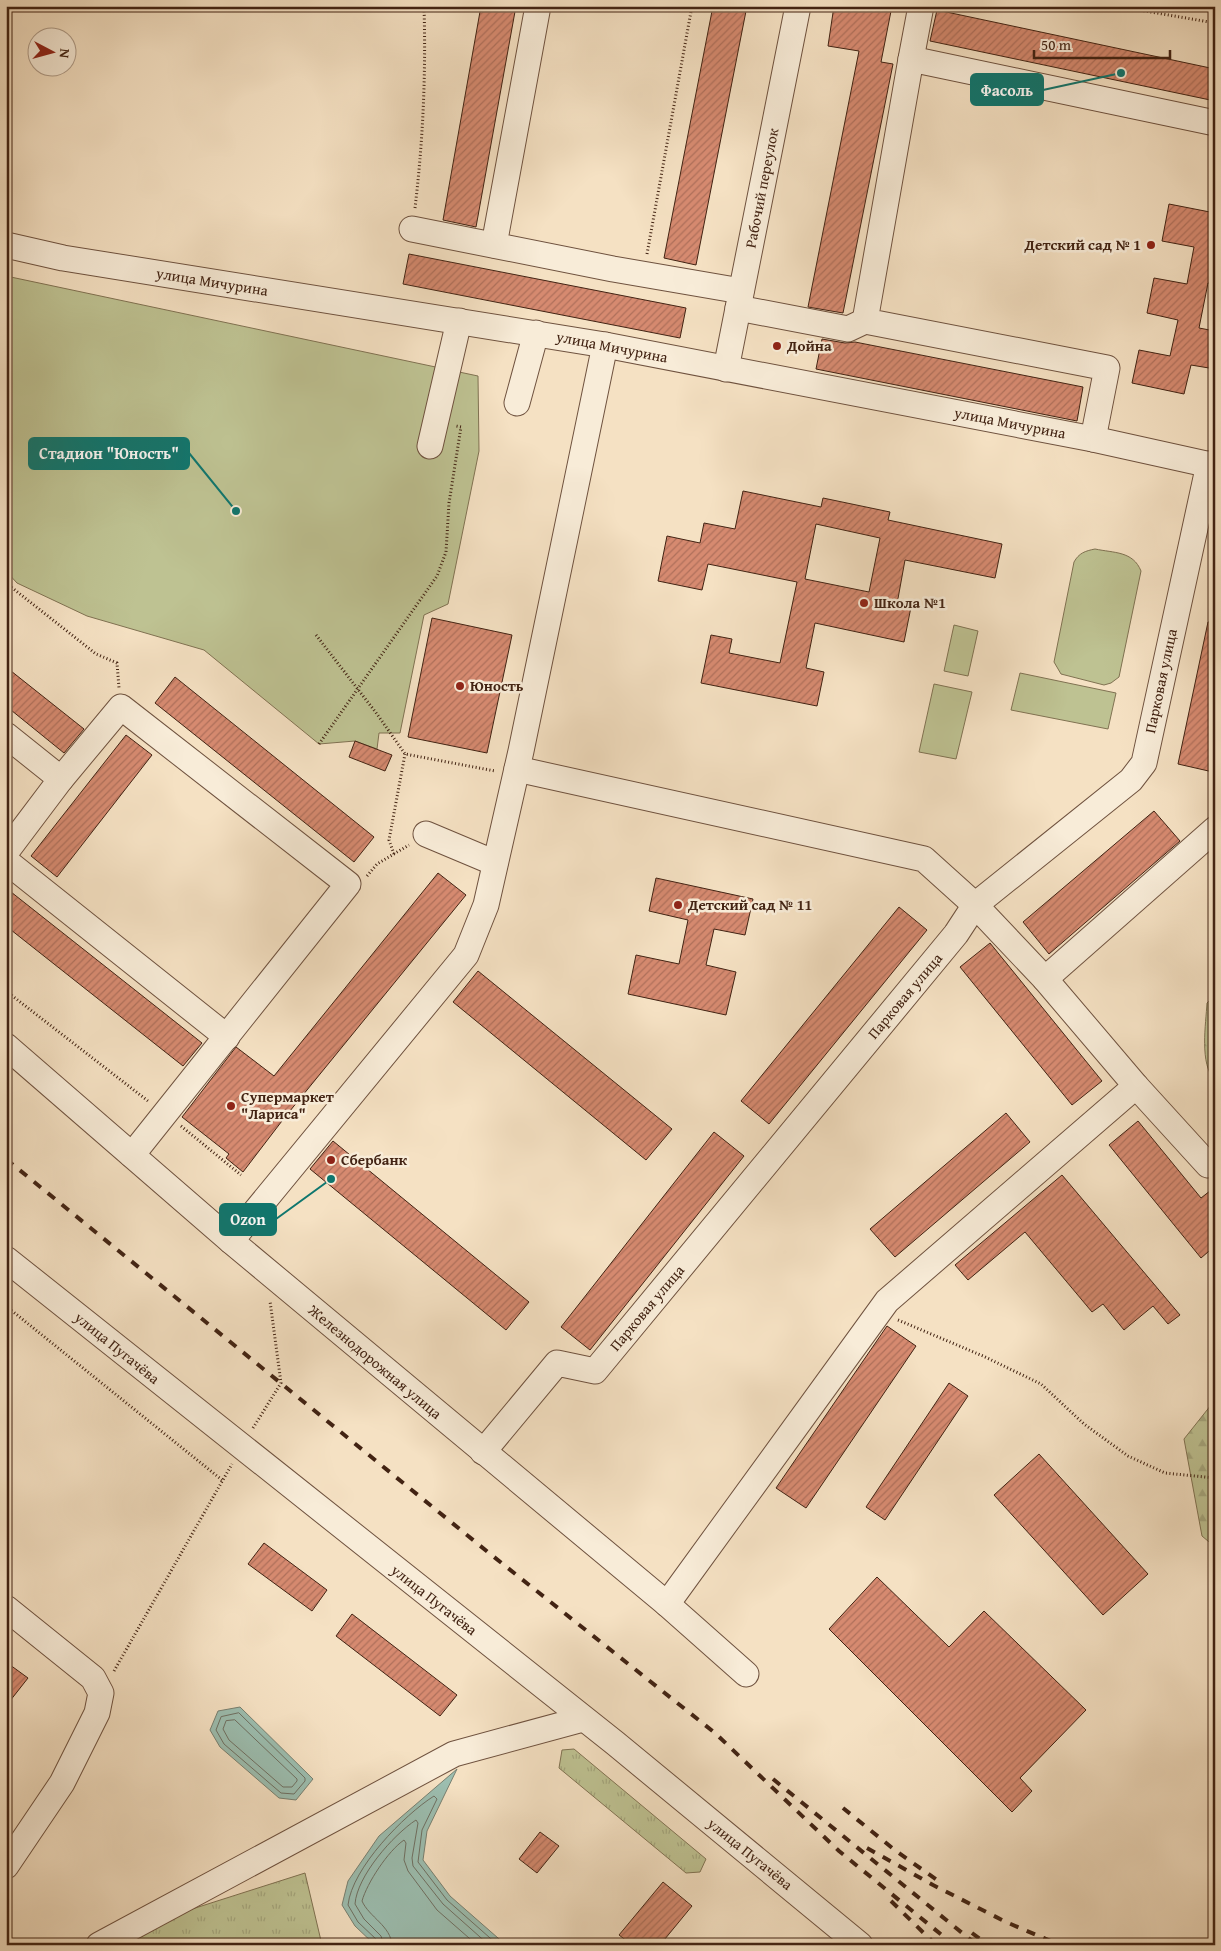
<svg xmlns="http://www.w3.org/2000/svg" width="1221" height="1951" font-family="'Gentium Book Plus',serif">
<defs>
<pattern id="grass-tufts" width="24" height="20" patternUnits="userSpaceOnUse" patternTransform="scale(1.25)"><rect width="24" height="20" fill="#bec292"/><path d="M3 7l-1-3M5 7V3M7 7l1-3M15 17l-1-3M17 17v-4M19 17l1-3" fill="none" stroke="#a4a67d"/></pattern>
<pattern id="forest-firs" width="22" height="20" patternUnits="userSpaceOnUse" patternTransform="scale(1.25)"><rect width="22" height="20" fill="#bec292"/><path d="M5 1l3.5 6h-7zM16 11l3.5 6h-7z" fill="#a4a67d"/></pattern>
<pattern id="building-hatch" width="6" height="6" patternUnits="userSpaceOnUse" patternTransform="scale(1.25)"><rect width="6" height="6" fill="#d68a70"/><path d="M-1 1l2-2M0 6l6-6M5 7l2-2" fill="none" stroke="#af705b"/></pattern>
</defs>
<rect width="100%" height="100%" fill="#f5e1c3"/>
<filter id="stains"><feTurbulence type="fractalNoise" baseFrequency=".004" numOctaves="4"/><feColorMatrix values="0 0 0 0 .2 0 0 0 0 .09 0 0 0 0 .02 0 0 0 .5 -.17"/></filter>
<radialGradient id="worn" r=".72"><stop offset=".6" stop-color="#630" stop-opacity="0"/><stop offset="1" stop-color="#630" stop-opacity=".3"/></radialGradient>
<g fill="url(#grass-tufts)" stroke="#807252">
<path d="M574,1749L706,1859L700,1872L686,1873L559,1768L562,1750Z"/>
<path d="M305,1873L322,1945H126L189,1910Z"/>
</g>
<g fill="url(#forest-firs)" stroke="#807252">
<path d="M1215,995V1080C1199,1065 1206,1023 1207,1003Z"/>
<path d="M1215,1400V1547L1202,1536L1184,1439Z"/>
</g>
<g fill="#bec292" stroke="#807252">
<path d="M6,276L478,376L479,451L448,604L424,615L400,733H379L377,749L355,741L319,744L204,650L87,616L17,583L6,571Z"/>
<path d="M1095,549C1114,553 1133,551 1141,571L1119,677L1111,683L1104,685L1061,674L1054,662L1074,562C1079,553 1085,551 1095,549Z"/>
<path d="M954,625L978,631L968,676L944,671Z"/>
<path d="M1020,673L1116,693L1108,729L1011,710Z"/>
<path d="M934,684L972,692L956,759L919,752Z"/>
</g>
<g fill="#9cbeb0" stroke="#788071">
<path d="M240,1707L313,1779L296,1800L279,1798L220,1747L210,1730L218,1711Z"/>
<path d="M457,1769L427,1831L423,1860L450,1896L506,1945H375L355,1926L342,1905L348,1881L379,1836Z"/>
</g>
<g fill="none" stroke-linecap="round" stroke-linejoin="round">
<g stroke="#6f7062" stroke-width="1">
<path d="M239,1713L305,1778V1781L294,1794L281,1793L224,1744L216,1730L221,1717Z"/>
<path d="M235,1720L297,1779V1781L292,1787H283L229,1740L223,1729L226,1721Z"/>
<path d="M378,1945L377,1940L358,1922L348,1905C352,1868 404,1815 434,1796L437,1799L422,1830L418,1862L447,1900L498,1945"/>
<path d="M384,1945L381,1936L364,1919L355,1904C357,1876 393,1835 416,1820L418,1823L412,1858L413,1866L443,1904L489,1945"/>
<path d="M392,1945C391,1926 369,1917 362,1901C367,1883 388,1851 404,1840L406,1843L404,1860L408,1871L437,1910L477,1945"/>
</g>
</g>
<g fill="url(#building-hatch)" stroke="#422313" fill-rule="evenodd">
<path d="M481,6H516L476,227L443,220Z"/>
<path d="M713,6H747L696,265L664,258Z"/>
<path d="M834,6H892L881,62L893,64L843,313L808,307L859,51L828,46Z"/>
<path d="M937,10L1215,69V101L930,41Z"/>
<path d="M1169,204L1215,213V284L1208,283L1199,328L1215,331V369L1191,365L1184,394L1132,383L1139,350L1170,356L1178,320L1147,313L1154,278L1187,284L1194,247L1162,241Z"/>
<path d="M409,254L686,308L680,338L403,284Z"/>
<path d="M822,339L845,343L855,342L1083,387L1077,421L816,369Z"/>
<path d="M743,491L821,507L823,498L890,512L888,520L1002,544L995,578L905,560L897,604L911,607L904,642L815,623L806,668L824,672L817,706L701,683L711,635L732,639L729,653L780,663L797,582L708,564L702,590L658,581L667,536L700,543L704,523L735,529ZM816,524L880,538L869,592L805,579Z"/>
<path d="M432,618L512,635L487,753L408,737Z"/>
<path d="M1208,622H1215V762L1213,772L1178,764Z"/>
<path d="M6,667L84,729L64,753L6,706Z"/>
<path d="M175,677L374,837L354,862L155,703Z"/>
<path d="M126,735L152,755L57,877L31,856Z"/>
<path d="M355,741L392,755L385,771L349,757Z"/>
<path d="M1154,811L1180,841L1049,954L1023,922Z"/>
<path d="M438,873L466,895L285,1117L243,1172L226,1158L229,1154L182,1117L236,1047L274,1076Z"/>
<path d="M656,878L753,899L745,935L714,929L706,965L736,972L726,1015L628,994L636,955L679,964L688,920L649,911Z"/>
<path d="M6,888L202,1043L183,1066L6,926Z"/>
<path d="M899,907L927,930L769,1124L741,1101Z"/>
<path d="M990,943L1102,1081L1072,1105L960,967Z"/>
<path d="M478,971L672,1129L646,1160L453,1002Z"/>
<path d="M1006,1113L1030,1142L895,1257L870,1229Z"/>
<path d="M1138,1121L1201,1198L1215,1187V1246L1201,1258L1109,1145Z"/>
<path d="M714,1132L744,1156L590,1350L561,1327Z"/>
<path d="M333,1141L529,1302L506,1330L310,1169Z"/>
<path d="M1062,1175L1180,1315L1168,1324L1153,1306L1124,1330L1103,1304L1092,1312L1025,1232L968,1280L955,1265Z"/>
<path d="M887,1326L916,1346L806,1508L776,1488Z"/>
<path d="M949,1383L968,1396L885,1520L866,1507Z"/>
<path d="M1039,1454L1148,1574L1103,1615L994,1495Z"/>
<path d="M264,1543L327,1590L312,1611L248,1564Z"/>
<path d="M877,1577L949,1647L984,1611L1086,1710L1020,1778L1032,1791L1012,1812L829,1629Z"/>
<path d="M352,1614L457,1695L440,1716L336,1636Z"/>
<path d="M6,1662L28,1678L6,1706Z"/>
<path d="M540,1832L559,1846L537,1873L519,1859Z"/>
<path d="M663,1882L692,1906L660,1945H632L619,1935Z"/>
</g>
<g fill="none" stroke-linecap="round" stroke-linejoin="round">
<defs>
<g id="minor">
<path d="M911,59L921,6"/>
<path d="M412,229L613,269L741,291"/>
<path d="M6,245L63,258L605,345L1093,439L1215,466"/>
<path d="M494,245L538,6"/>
<path d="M738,308L848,329L865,321"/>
<path d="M726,369L798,6"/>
<path d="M517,403L536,333"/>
<path d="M1093,439L1107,368L865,321L911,59L1215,123"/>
<path d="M430,446L459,321"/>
<path d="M6,735L61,779L6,852"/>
<path d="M517,769L924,859L975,905L1045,979L1136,1086"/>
<path d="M61,779L121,707L348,884L132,1155"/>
<path d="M426,834L495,863"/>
<path d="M6,861L227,1037"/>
<path d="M1045,979L1215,829"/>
<path d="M6,1046L231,1241L667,1604L746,1674"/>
<path d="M231,1241L466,955L486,905L521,751L605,345"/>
<path d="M6,1259L615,1743L860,1945"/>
<path d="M483,1452L557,1363L595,1371L956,934L975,905L1131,780L1144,763L1209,464"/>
<path d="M667,1604L887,1301L1136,1086L1208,1165L1215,1160"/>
<path d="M6,1608L93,1678L101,1693L97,1713L62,1783L6,1866"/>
<path d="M99,1945L454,1754L583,1719"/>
</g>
</defs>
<use href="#minor" stroke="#6f523f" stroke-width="27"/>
<g stroke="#422313" stroke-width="3" stroke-dasharray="1 2.5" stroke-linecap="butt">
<path d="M1116,6L1215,23"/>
<path d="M1144,6L1152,11"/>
<path d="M415,208C423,141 426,74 424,6"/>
<path d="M647,254L692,6"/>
<path d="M6,583L96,654L117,663L119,688"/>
<path d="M316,635L377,714L405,754L495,771"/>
<path d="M319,744L437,576L446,552L449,503L461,427L456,426"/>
<path d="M394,854L389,840L405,754"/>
<path d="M367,876L377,864L409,845"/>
<path d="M6,991L148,1101"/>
<path d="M181,1126L241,1175"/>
<path d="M6,1306L222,1480"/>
<path d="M898,1320L983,1356L1041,1384L1084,1424L1128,1456L1165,1473L1215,1478"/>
<path d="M253,1428L281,1383L270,1301"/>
<path d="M1214,1477L1215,1485"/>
<path d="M114,1671L232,1464"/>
</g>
<use href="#minor" stroke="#f8ecd8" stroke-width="25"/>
<g stroke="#422313" stroke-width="4" stroke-dasharray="9 9" stroke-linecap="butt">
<path d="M6,1159L489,1553L715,1733L839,1851L954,1945"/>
<path d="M773,1779L977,1945"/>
<path d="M843,1808L896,1851L937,1880"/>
<path d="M867,1848L933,1885L1006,1922L1060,1945"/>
<path d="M891,1901L936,1945"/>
<path d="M972,1933L988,1945"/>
</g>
</g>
<g fill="#8f2418" stroke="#f8ecd8" stroke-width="2">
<circle cx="1151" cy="245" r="5"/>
<circle cx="777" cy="346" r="5"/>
<circle cx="864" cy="603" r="5"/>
<circle cx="460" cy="686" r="5"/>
<circle cx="678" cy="905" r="5"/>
<circle cx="231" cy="1106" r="5"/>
<circle cx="331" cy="1160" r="5"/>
</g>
<g text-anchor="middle" stroke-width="5" stroke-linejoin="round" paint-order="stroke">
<g font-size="15" fill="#422313" stroke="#f8ecd8">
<text transform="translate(762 188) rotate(-79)" y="5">Рабочий переулок</text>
<text transform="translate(212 282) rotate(9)" y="5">улица Мичурина</text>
<text transform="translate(612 347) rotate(11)" y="5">улица Мичурина</text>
<text transform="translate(1010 423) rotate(11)" y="5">улица Мичурина</text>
<text transform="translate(1161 681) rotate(-78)" y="5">Парковая улица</text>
<text transform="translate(905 996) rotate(-50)" y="5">Парковая улица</text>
<text transform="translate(647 1308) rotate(-50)" y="5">Парковая улица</text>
<text transform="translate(117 1348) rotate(39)" y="5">улица Пугачёва</text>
<text transform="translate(375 1362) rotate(40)" y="5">Железнодорожная улица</text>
<text transform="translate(434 1600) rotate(38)" y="5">улица Пугачёва</text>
<text transform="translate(750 1854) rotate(39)" y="5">улица Пугачёва</text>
</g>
<g font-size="15" font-weight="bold" fill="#422313" stroke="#f8ecd8" text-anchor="start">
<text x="1141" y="250" text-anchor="end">Детский сад № 1</text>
<text x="787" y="351">Дойна</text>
<text x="874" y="608">Школа №1</text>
<text x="470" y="691">Юность</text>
<text x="688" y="910">Детский сад № 11</text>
<text x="241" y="1102">Супермаркет<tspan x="241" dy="17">"Лариса"</tspan></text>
<text x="341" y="1165">Сбербанк</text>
</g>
</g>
<path fill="none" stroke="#0f766e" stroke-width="2" d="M1121 73L1043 90M236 511L189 453M331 1179L276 1219"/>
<g fill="#0f766e" stroke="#f8ecd8" stroke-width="2">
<circle cx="1121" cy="73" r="5"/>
<circle cx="236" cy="511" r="5"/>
<circle cx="331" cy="1179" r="5"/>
</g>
<g fill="#0f766e" stroke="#0f766e" stroke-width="2">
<rect x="971" y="74" width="72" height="31" rx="5"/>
<rect x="29" y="438" width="160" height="31" rx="5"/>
<rect x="220" y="1204" width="56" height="31" rx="5"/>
</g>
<g font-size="16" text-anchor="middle" font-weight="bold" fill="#fff">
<text x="1007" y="96">Фасоль</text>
<text x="109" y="459">Стадион "Юность"</text>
<text x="248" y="1225">Ozon</text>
</g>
<rect width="1221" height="1951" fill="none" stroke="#f5e1c3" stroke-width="25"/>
<rect x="8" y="8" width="1206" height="1936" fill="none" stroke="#422313" stroke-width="2.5"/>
<rect x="12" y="12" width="1196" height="1926" fill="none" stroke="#422313"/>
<g transform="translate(52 52) rotate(96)"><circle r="24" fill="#f8ecd8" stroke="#af9c89"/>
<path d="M0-4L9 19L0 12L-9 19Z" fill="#8f2418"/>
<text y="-8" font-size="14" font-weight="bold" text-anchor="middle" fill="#422313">N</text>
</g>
<path d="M1034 50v8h136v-8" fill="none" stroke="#422313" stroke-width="2.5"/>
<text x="1041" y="50" font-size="15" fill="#422313" stroke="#f8ecd8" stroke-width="4" paint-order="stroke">50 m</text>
<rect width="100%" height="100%" filter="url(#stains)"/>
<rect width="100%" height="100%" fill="url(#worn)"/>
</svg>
